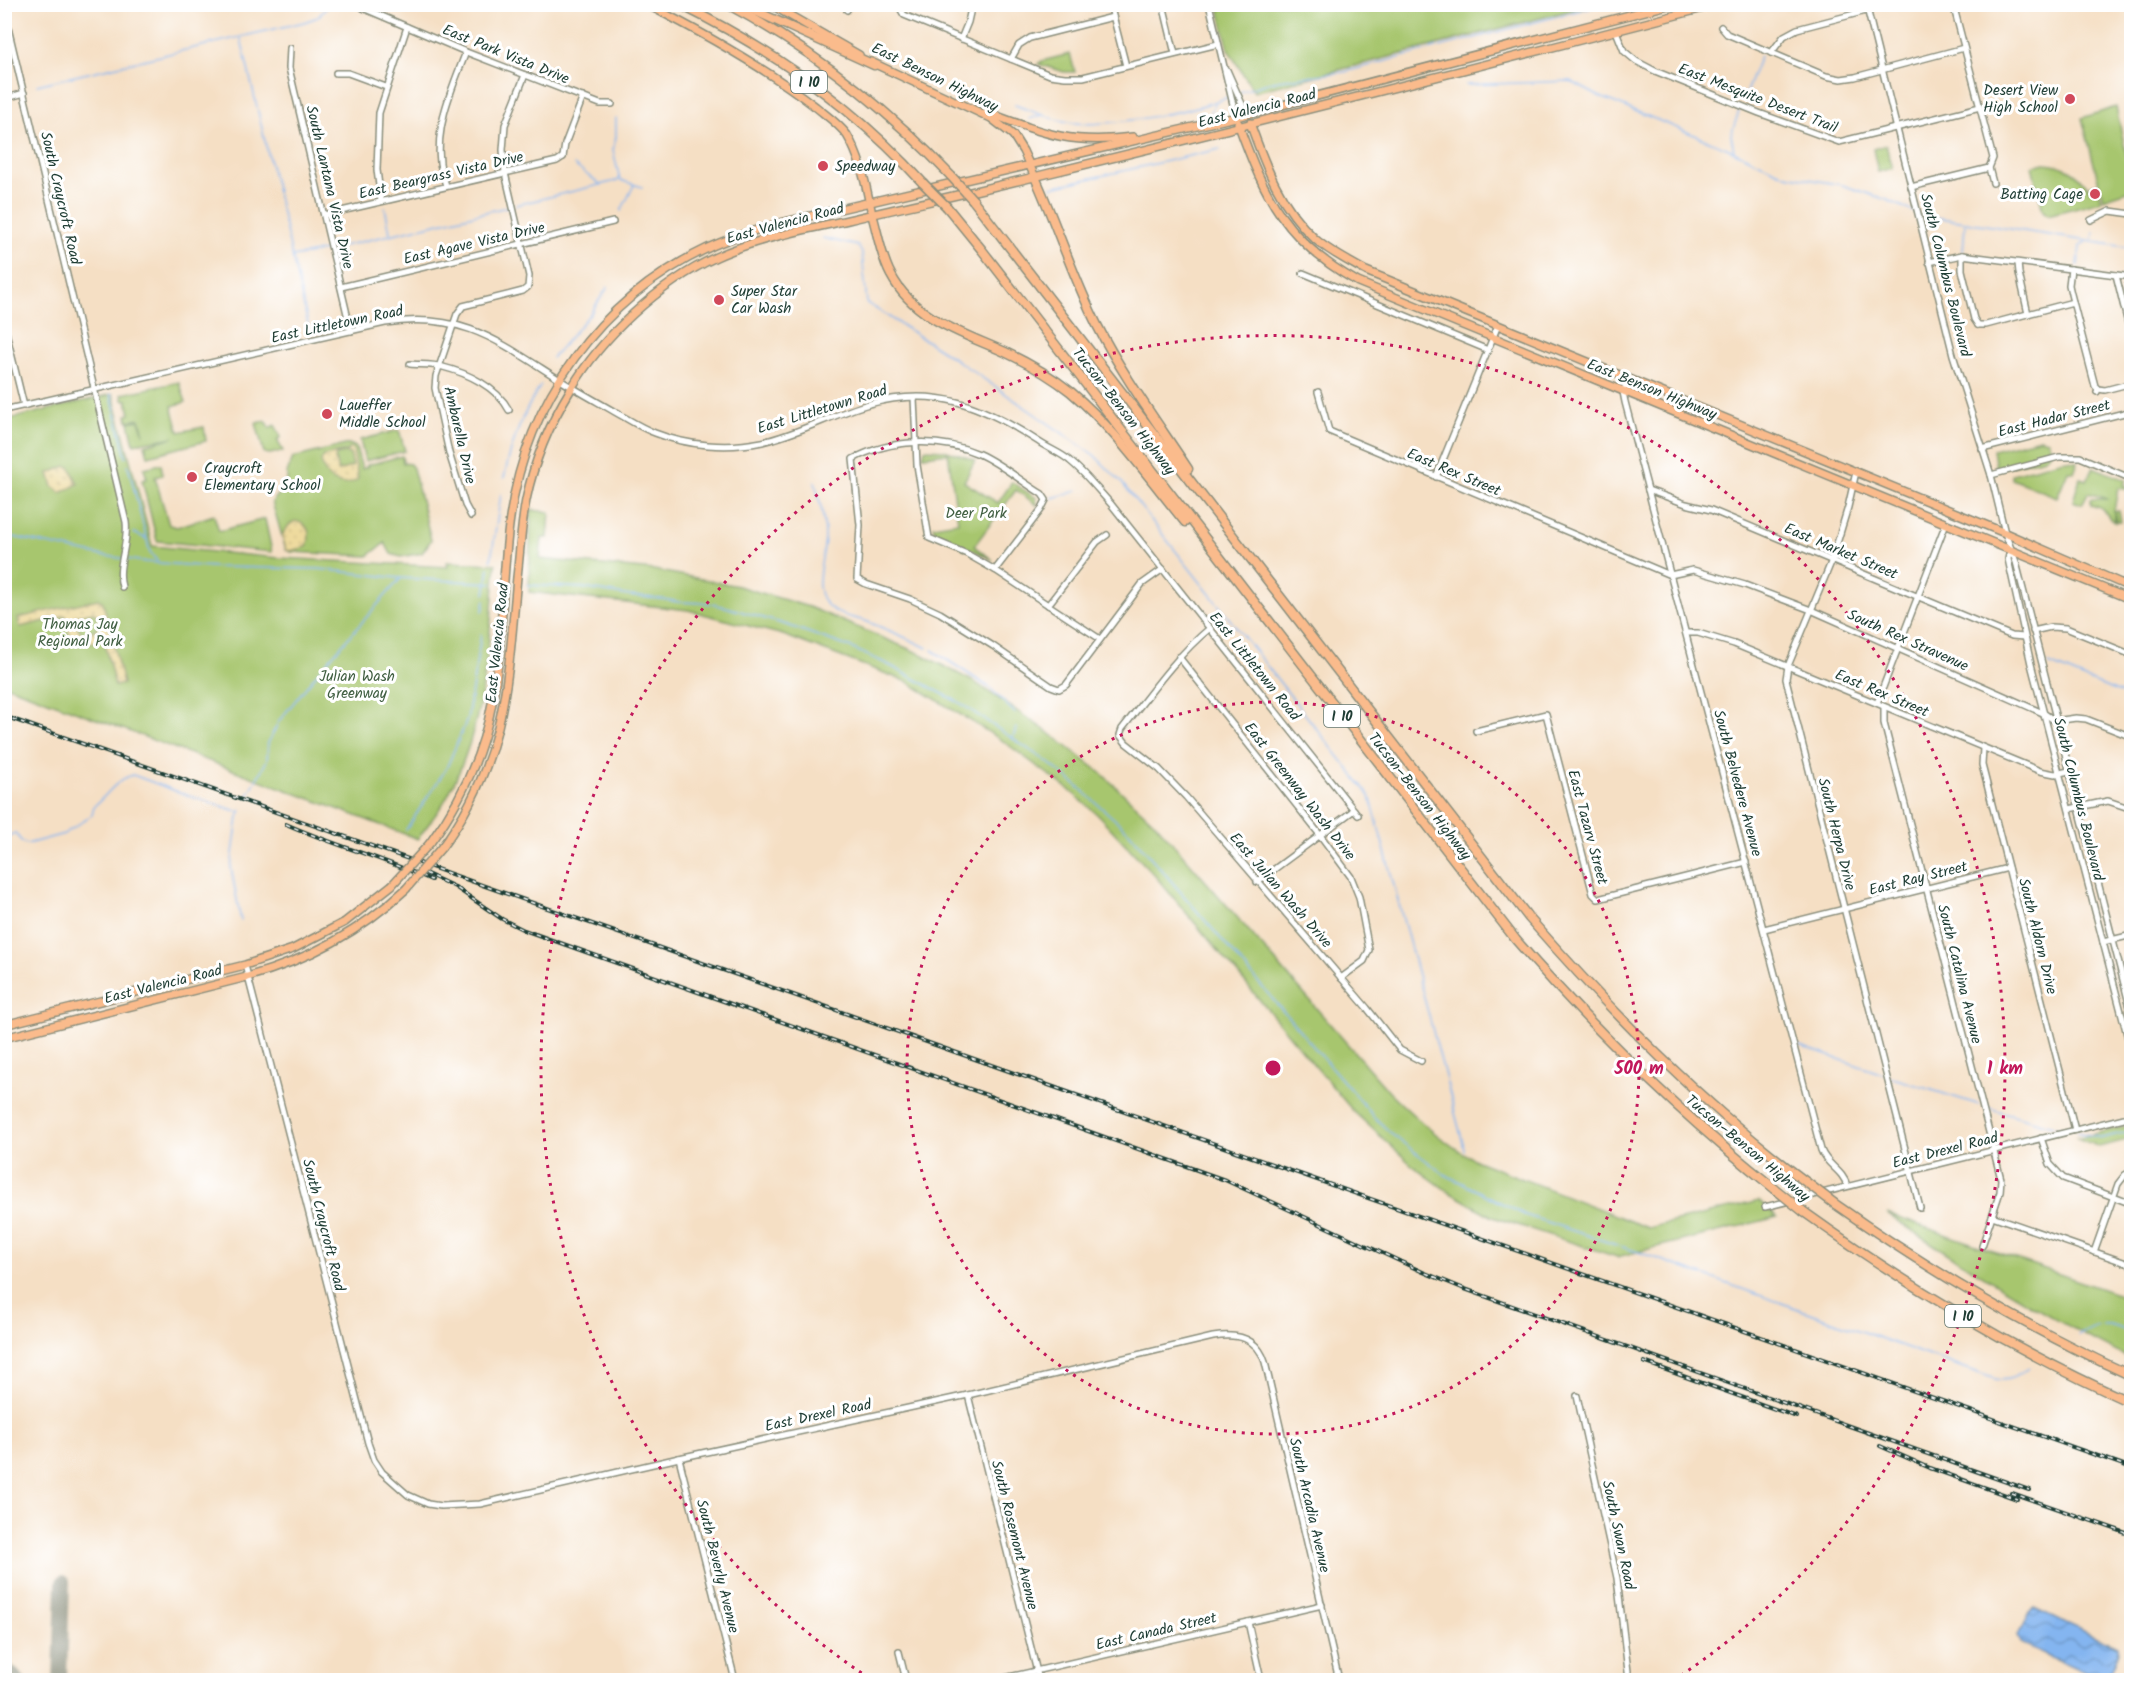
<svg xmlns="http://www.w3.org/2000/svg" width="2136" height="1685" font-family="Kalam,sans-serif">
<defs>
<pattern id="sand-dots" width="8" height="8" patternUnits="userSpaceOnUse" patternTransform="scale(1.5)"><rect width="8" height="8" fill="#eeda9e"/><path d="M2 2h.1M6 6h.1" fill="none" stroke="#ccbc89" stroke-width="1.8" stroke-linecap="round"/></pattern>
<pattern id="water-waves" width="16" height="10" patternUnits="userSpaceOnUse" patternTransform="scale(1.5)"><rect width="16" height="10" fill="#84b5f0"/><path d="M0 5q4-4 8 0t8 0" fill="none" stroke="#6b94c3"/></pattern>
</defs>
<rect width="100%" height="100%" fill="#fff"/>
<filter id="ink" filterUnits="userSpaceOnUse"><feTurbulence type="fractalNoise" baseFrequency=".0167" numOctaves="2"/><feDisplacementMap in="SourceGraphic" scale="12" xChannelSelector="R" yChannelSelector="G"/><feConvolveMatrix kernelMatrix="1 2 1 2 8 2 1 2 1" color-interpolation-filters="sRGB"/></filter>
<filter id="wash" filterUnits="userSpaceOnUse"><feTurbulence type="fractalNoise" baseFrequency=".008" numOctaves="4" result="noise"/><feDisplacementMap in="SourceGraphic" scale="24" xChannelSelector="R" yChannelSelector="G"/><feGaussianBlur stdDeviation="1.35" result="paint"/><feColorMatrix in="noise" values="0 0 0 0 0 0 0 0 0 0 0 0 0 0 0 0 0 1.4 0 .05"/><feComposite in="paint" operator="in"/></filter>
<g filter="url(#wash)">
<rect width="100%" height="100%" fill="#f5dfc4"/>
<g fill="#a7c66e" stroke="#638251" stroke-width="1.5">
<path d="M1218,5V4L1591,5L1254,92L1229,51Z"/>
<path d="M1070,54L1075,72H1064L1038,64L1042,61Z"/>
<path d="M2116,107L2131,176V190L2103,199L2082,118Z"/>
<path d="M1886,145L1892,168L1878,172L1873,149Z"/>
<path d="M2045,163C2067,165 2080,174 2091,192L2090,186L2096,184L2101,201L2048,215L2043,211L2032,166Z"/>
<path d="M179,382L186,402L172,406L179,432L204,427L206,441L148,456L145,445L174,437L134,444L129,422L139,420L144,435L140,419L128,421L127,415L130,414L127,400H123L122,394Z"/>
<path d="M113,394L152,546L279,558L448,567L447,562L496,564C488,645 487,723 447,797C439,812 427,825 418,839L5,685V420Z"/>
<path d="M266,421L269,428L275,425L281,437L277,440L283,451L270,454L264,453L256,423Z"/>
<path d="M399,430L405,451L365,461L360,440Z"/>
<path d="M2040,438L2048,440C2051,448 2052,452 2045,458L1996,469L1993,450Z"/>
<path d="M349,444L356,447L362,469L367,467V465L402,456L403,463L410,464L413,468L431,540L422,553L401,557L391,554L385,543L368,556L291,552L286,550L272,502L278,495L287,491V473L293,458Z"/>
<path d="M925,449L944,450L975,460L964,482L998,503L1012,482L1036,498L1037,505L1016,490L974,546L993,560L966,547L964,549L954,540L936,534L933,526L958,522L948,453L923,456Z"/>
<path d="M2064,460L2078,461L2074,472L2068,471L2057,497L2012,479V474Z"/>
<path d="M161,464L163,475L155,477L169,525L177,527L214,515L219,531L265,519L272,552L157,541L142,480L147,479L144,468Z"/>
<path d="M2093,467L2126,480L2124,485L2131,487V490L2118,488L2114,511L2119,510L2121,522H2117L2115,512V522L2100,508L2091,505V499H2108L2088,493L2082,504L2073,501L2080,478L2087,480Z"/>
<path d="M531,510L550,512L548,538H542L540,559L654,570L738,586L809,607L921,654L974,682L1048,732L1100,772L1156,824L1390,1093C1417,1119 1443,1143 1477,1161L1648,1228L1759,1201L1777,1217L1617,1257L1493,1217L1449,1192L1413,1166L1353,1111L1157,878L1098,815L1068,789L1003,741L908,682L783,635L688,610L529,592Z"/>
<path d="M2131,1125V1139L2099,1147L2077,1138Z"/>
<path d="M1887,1214L2131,1299V1359C2046,1318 1966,1266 1887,1214Z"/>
</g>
<g fill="url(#sand-dots)" stroke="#868c69" stroke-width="1.5" fill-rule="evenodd">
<path d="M350,448L353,449L358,479C342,491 324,479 321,461L324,456L348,451ZM344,453L350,454L353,466L338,471L335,458L336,455Z"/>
<path d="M66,466L70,467L78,484L61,493L53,487L49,473Z"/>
<path d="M295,521C310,524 311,534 307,547L290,551L286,550L282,535L289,525Z"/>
<path d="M98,599L103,602L123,684L115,686L103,638C91,645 75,646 68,631C66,627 67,621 66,616L20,627L18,618ZM93,612L96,614L99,626L95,630L83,633L79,630L76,618L79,615Z"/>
</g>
<path fill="url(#water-waves)" stroke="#527992" stroke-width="1.5" d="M2034,1608L2118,1647L2119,1652L2109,1676L2100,1679L2021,1643L2018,1636L2029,1612Z"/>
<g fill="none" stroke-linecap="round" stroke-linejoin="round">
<g stroke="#84b5f0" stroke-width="1.5">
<path d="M241,39L308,324"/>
<path d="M37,85L304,22L318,17L330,4"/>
<path d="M1466,85L1570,81L1598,96L1729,149L1786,175L1842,185L1887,200L1917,213"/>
<path d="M1240,92L1278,80L1344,72L1604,4"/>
<path d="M1743,100L1760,56"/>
<path d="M1015,105C1032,111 1050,119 1068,122C1105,129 1201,110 1235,94"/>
<path d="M1211,112L1215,103"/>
<path d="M616,118V137L613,150L620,180L642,187"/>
<path d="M1029,119L1042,115"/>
<path d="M1734,151L1731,135L1739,111"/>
<path d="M574,165L601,185"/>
<path d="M1052,187L1220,149"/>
<path d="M516,205L620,180"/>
<path d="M385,207L390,233"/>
<path d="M621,211L634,185"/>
<path d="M1921,215L2132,248"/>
<path d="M823,238L858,246L862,253L867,303L958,361L1094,455L1121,482L1370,796L1463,1143L1464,1150"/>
<path d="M2093,242L2094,232"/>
<path d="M335,248L511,206"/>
<path d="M1963,251L1965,225"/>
<path d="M293,257L330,249"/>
<path d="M2078,265L2080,246L2086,242"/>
<path d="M552,358L590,314L608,287"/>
<path d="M111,394L126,457"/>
<path d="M128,465L150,552L157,561"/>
<path d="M504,478C511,445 522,413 541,385"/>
<path d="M815,482C819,500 825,518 825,536C825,560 807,593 833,610C842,617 857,618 868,622C888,630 908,638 927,648"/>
<path d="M1052,498L1077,491"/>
<path d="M134,533L147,539"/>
<path d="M4,535L99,555L146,562L214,567L319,569L399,578L493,583"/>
<path d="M491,560L501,494"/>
<path d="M527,585L583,588L630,596L662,599L679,602L707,603L726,607L787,625L849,647L887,664L960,703L1046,761L1075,784L1129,832L1374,1117L1394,1136L1444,1174L1525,1215L1647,1255L1995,1379C2008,1382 2018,1376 2029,1368"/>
<path d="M485,594L489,568"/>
<path d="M483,611L485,600"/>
<path d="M932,650L990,688L1015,713"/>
<path d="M2049,664L2132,698"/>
<path d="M1013,738L1016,728"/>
<path d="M247,797L267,760L268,743L279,721L319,671L401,578"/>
<path d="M406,830L446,769L467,720L481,635"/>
<path d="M4,838L15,833L22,842L27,844L64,834L92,815L94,806C107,796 116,779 133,775L184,794L240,812"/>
<path d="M241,921L231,868L238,817L241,810"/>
<path d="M1797,1045L1883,1074"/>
<path d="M1887,1076L1980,1105"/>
<path d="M1985,1107L2067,1130"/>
<path d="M2077,1132L2102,1138L2132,1131"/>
<path d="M2078,1336C2100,1322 2108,1321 2132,1334"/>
</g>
<g stroke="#8a8e7c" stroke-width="14">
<path d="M4,1667L18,1680"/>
<path d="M60,1680L63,1582"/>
</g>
</g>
</g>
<g filter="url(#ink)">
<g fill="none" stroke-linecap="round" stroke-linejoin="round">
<defs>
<g id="minor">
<path d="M361,4L363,8L466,52L600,104H612"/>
<path d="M1110,4L1126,66"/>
<path d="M1163,4L1175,54"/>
<path d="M1209,4L1236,117"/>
<path d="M1866,4L1953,355L1991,475L2005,533L2016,562L2132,1015"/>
<path d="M1953,4L1993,158L1989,168L1993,183"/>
<path d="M898,5L904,15L1050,75L1065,77H1083L1218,44"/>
<path d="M847,10L850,4"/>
<path d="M4,11L126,522C129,545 116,565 122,587"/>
<path d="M1721,27L1727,34L1826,76L1841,79L1855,77L1964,48"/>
<path d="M1616,31L1624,51L1636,61L1655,71L1759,113L1839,142L1980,107"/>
<path d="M961,39L968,22L972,4"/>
<path d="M290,48L289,68L351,331"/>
<path d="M1771,53L1784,36L1797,29L1893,4"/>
<path d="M1011,59L1019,45L1030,38L1113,17"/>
<path d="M1227,70L1247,115"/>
<path d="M336,73H348L386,87"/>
<path d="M4,99L24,93"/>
<path d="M563,157L565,144L583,97"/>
<path d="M446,186C444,178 441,170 440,163C435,125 453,86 466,52"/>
<path d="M1911,187L1989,168"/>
<path d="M381,201L377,170L379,113L407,27"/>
<path d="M324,215L557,161L563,157"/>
<path d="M2091,220L2110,211L2132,214"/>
<path d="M1962,255V270L1974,319L1978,325"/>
<path d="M1929,262L1962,255L2132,277"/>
<path d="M2018,263L2019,273L2028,314"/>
<path d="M2071,269L2069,285L2071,294L2095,386L2098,389L2097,392"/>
<path d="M1303,273L1488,350"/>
<path d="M2116,275L2132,340"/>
<path d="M341,287L613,222"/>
<path d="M4,324L24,406"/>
<path d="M1978,325H1986L2073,302"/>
<path d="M410,364C420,365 432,364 443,367C467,373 497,387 509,410"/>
<path d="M1628,379L1623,392L1625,402L1821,1150C1827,1166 1843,1170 1847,1186"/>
<path d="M2098,389L2105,390L2132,383"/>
<path d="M1318,392L1329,431L1670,575L1693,570L1745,585L1811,610L2045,714L2055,721L2076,718L2086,719L2132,737"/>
<path d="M914,398L917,465L929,538L967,554L995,570L1100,639"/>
<path d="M4,410L385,323C462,311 498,341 560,380C578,391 596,401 615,412C628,419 641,428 655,433C688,446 727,449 762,442C799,434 833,414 869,404C936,385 984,406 1039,442C1049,449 1061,453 1070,461C1085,473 1098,490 1111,504L1358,815"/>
<path d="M1982,449L2132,411"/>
<path d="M1856,472L1848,507L1832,560L1788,666L1786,679L1920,1208"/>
<path d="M1991,475L2059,457H2080L2132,479"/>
<path d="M1436,477L1498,325"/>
<path d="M1648,490L1686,504L1711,510L2012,636L2024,637"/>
<path d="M471,516L465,505L449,453L435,388L436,376L457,314L463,306L523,291L528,287L529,276L505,173L503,150L505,125L525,75"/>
<path d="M2010,550L2008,559L2031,664L2132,1054"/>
<path d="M995,570L1041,510L1046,500L1042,494C1021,481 1001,464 979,454C940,437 890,439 853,459L860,525L857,579L866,584L910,599L940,613L993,646L1051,686L1059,689L1066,685L1142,584L1163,569"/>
<path d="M1048,605L1097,542L1107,535"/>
<path d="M1210,628C1175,657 1150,694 1122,729L1120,735L1126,743L1159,769L1186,797L1367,1008L1400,1050L1421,1061"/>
<path d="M2033,631L2051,627L2066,628L2132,655"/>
<path d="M1686,633H1698L1734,644L2040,771L2055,774L2069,771"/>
<path d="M1179,657L1320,835L1351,877L1359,897L1369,950L1364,961L1341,978"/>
<path d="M1877,703L1946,523"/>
<path d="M1884,707V723L2001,1179L2000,1192L1982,1246"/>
<path d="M1476,731L1546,714L1593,894L1598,899L1746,862"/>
<path d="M1983,748L1982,765L2075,1130"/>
<path d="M2069,809L2108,801L2132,809"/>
<path d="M1257,882L1354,810"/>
<path d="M1764,929L2008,868"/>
<path d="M2103,942L2132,935"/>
<path d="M245,965L368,1443L374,1460L382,1472L408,1495L428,1504L441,1506L480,1504L679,1458L968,1395L1213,1337C1237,1333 1257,1337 1265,1362L1339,1680"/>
<path d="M2041,1138L2050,1164L2063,1178L2132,1204"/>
<path d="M1765,1207L2132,1116"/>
<path d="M1992,1216L2132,1265"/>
<path d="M2094,1252L2118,1184L2125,1175L2132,1171"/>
<path d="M968,1395L1039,1680"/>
<path d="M1577,1396L1617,1578L1629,1680"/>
<path d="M679,1458L735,1680"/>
<path d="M1248,1622L1261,1680"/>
<path d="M899,1652L906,1680"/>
<path d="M996,1680L1322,1605"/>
</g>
<g id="major">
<path d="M646,4C703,33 766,68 816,107C827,116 839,124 847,135C862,160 866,187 872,214"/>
<path d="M770,4L859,55"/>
<path d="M871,62L991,118L1013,135L1023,151L1035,177"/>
<path d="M989,113C1045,134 1072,145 1133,137"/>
<path d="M1238,123C1265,198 1286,242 1358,282L2132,600"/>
<path d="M1250,123C1265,165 1281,208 1315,239C1330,252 1348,261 1366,271L2005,533L2132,588"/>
<path d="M430,843C461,801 483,754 492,703C504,642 501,579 510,518C527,400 599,299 708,248C731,237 756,230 780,223L1236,117L1672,4"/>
<path d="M442,847C506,762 508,678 517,577C520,552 521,526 526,500C534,461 550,423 571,389C602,336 660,283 716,257C758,238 804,230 848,220C916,204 983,190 1050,173C1274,119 1496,62 1719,4"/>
<path d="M4,1025L245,965L293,949L345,922L392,885"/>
<path d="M4,1038L247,977C308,960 360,932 406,889"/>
</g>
<g id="highway">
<path d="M647,4L648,5"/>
<path d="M679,4C769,48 855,108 923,183"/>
<path d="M727,4C811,49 886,107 951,176"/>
<path d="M740,4L874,65"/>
<path d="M1035,177C1057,226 1073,277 1097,325C1123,376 1157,422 1188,469"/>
<path d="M973,200L1529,918C1614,1015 1703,1105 1806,1182"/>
<path d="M947,207L982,250L1516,940C1595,1031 1680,1114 1775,1189"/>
<path d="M872,214C878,234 881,257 891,275C914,319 963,333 1005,352C1028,363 1051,376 1071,392C1115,429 1149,478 1185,522"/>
<path d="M1835,1204C1929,1270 2027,1328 2132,1376"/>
<path d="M1804,1212C1907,1286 2015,1351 2132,1403"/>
</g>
</defs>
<use href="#minor" stroke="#8a8e7c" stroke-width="8"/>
<use href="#major" stroke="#8a8e7c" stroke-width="10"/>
<use href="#highway" stroke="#8a8e7c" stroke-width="11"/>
<use href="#minor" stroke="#fff" stroke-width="5"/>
<use href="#major" stroke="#fabb8c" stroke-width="7"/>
<use href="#highway" stroke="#fabb8c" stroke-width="8"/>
<defs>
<g id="rail">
<path d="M4,716L2132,1468"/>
<path d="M286,824C333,845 383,858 431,880"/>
<path d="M425,873L455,887L502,919L524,930L1225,1180L1423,1272L1462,1288L2029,1490"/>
<path d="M1644,1362L1797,1417"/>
<path d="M1880,1446L1930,1468L2017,1499"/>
<path d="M2012,1493L2132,1535"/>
</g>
</defs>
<use href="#rail" stroke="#1f3d34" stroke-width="4"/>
<use href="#rail" stroke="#fff" stroke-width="1.5" stroke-dasharray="4.5" stroke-linecap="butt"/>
<defs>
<g id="major-bridge">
<path d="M392,885L430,843"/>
<path d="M406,889L442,847"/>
</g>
<g id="highway-bridge">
<path d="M951,176L973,200"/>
<path d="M923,183L947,207"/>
<path d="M1806,1182L1835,1204"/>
<path d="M1775,1189L1804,1212"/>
</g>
</defs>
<use href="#major-bridge" stroke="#8a8e7c" stroke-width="10" stroke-linecap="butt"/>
<use href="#highway-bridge" stroke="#8a8e7c" stroke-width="11" stroke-linecap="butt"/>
<use href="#major-bridge" stroke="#fabb8c" stroke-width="7"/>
<use href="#highway-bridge" stroke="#fabb8c" stroke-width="8"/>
</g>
</g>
<g fill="none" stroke="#c2185b" stroke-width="3" stroke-dasharray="3 6">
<circle cx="1273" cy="1068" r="366"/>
<path d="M869 1678A732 732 0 1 1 1677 1678"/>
</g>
<g fill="#d1495b" stroke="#fff" stroke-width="2">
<circle cx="2070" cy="99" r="6"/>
<circle cx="823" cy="166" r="6"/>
<circle cx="2095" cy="194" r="6"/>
<circle cx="719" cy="300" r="6"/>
<circle cx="327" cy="414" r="6"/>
<circle cx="192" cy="477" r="6"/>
</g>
<g text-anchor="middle" stroke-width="6" stroke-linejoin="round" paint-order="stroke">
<g fill="#fff" stroke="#627771" stroke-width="1.5">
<rect x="791" y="71" width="36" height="22" rx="4.5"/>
<rect x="1324" y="705" width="36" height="22" rx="4.5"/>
<rect x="1945" y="1305" width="36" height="22" rx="4.5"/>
</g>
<g font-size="14" font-weight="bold" fill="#1f3d34">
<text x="809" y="87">I 10</text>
<text x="1342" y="721">I 10</text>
<text x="1963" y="1321">I 10</text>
</g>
<g font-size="15" fill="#1f3d34" stroke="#fff">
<text transform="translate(506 54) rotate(22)" y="5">East Park Vista Drive</text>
<text transform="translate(935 77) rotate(26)" y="5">East Benson Highway</text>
<text transform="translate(1758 98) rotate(21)" y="5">East Mesquite Desert Trail</text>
<text transform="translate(1257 108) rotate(-14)" y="5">East Valencia Road</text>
<text transform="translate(441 175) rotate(-13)" y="5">East Beargrass Vista Drive</text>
<text transform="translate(330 187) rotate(77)" y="5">South Lantana Vista Drive</text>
<text transform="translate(61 198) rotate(77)" y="5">South Craycroft Road</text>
<text transform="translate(785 223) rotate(-15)" y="5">East Valencia Road</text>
<text transform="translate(474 243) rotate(-13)" y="5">East Agave Vista Drive</text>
<text transform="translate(1946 275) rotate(76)" y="5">South Columbus Boulevard</text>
<text transform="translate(337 324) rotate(-12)" y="5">East Littletown Road</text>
<text transform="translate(1652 389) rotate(22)" y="5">East Benson Highway</text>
<text transform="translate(822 409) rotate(-17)" y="5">East Littletown Road</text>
<text transform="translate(1124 411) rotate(52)" y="5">Tucson–Benson Highway</text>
<text transform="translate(2054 418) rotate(-14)" y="5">East Hadar Street</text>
<text transform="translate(460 435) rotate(77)" y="5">Ambarella Drive</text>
<text transform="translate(1454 472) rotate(23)" y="5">East Rex Street</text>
<text transform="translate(1841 551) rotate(23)" y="5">East Market Street</text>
<text transform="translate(1908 640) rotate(24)" y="5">South Rex Stravenue</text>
<text transform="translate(497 643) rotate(-84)" y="5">East Valencia Road</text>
<text transform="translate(1255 666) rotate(51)" y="5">East Littletown Road</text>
<text transform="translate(1882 693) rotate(23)" y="5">East Rex Street</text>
<text transform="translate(1738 783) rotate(75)" y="5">South Belvedere Avenue</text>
<text transform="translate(1300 791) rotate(52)" y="5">East Greenway Wash Drive</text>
<text transform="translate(1420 796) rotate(52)" y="5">Tucson–Benson Highway</text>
<text transform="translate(2079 799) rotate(76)" y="5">South Columbus Boulevard</text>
<text transform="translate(1588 827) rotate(75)" y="5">East Tazarv Street</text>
<text transform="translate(1837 834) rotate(76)" y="5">South Herpa Drive</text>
<text transform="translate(1918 878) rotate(-14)" y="5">East Ray Street</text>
<text transform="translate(1281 890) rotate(49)" y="5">East Julian Wash Drive</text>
<text transform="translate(2038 936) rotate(76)" y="5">South Aldorn Drive</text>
<text transform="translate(1960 974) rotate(76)" y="5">South Catalina Avenue</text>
<text transform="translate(163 984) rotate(-14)" y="5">East Valencia Road</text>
<text transform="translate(1748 1148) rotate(40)" y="5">Tucson–Benson Highway</text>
<text transform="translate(1945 1150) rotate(-14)" y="5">East Drexel Road</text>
<text transform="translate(324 1225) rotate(76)" y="5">South Craycroft Road</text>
<text transform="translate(818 1415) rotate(-12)" y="5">East Drexel Road</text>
<text transform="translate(1310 1505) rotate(77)" y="5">South Arcadia Avenue</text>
<text transform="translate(1015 1535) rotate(76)" y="5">South Rosemont Avenue</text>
<text transform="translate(1619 1535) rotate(78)" y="5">South Swan Road</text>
<text transform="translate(718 1566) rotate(76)" y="5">South Beverly Avenue</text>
<text transform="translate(1156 1631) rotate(-13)" y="5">East Canada Street</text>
</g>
<g font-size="15" fill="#1f3d34" stroke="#fff" text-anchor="start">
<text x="2058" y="95" text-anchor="end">Desert View<tspan x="2058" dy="17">High School</tspan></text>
<text x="835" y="171">Speedway</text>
<text x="2083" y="199" text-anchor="end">Batting Cage</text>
<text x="731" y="296">Super Star<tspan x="731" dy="17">Car Wash</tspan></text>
<text x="339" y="410">Laueffer<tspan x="339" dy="17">Middle School</tspan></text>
<text x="204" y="473">Craycroft<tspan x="204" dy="17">Elementary School</tspan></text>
</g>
<g font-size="15" fill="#415f42" stroke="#fff">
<text x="976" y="518">Deer Park</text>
<text x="80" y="629">Thomas Jay<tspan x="80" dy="17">Regional Park</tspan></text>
<text x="357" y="681">Julian Wash<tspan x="357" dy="17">Greenway</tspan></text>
</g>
</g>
<circle cx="1273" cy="1068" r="9" fill="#c2185b" stroke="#fff" stroke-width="3"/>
<g font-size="18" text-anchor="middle" font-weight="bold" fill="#c2185b" stroke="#fff" stroke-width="6" stroke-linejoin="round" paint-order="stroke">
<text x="1639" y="1074">500 m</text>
<text x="2005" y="1074">1 km</text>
</g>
<rect width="2136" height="1685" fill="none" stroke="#fff" stroke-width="24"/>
</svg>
